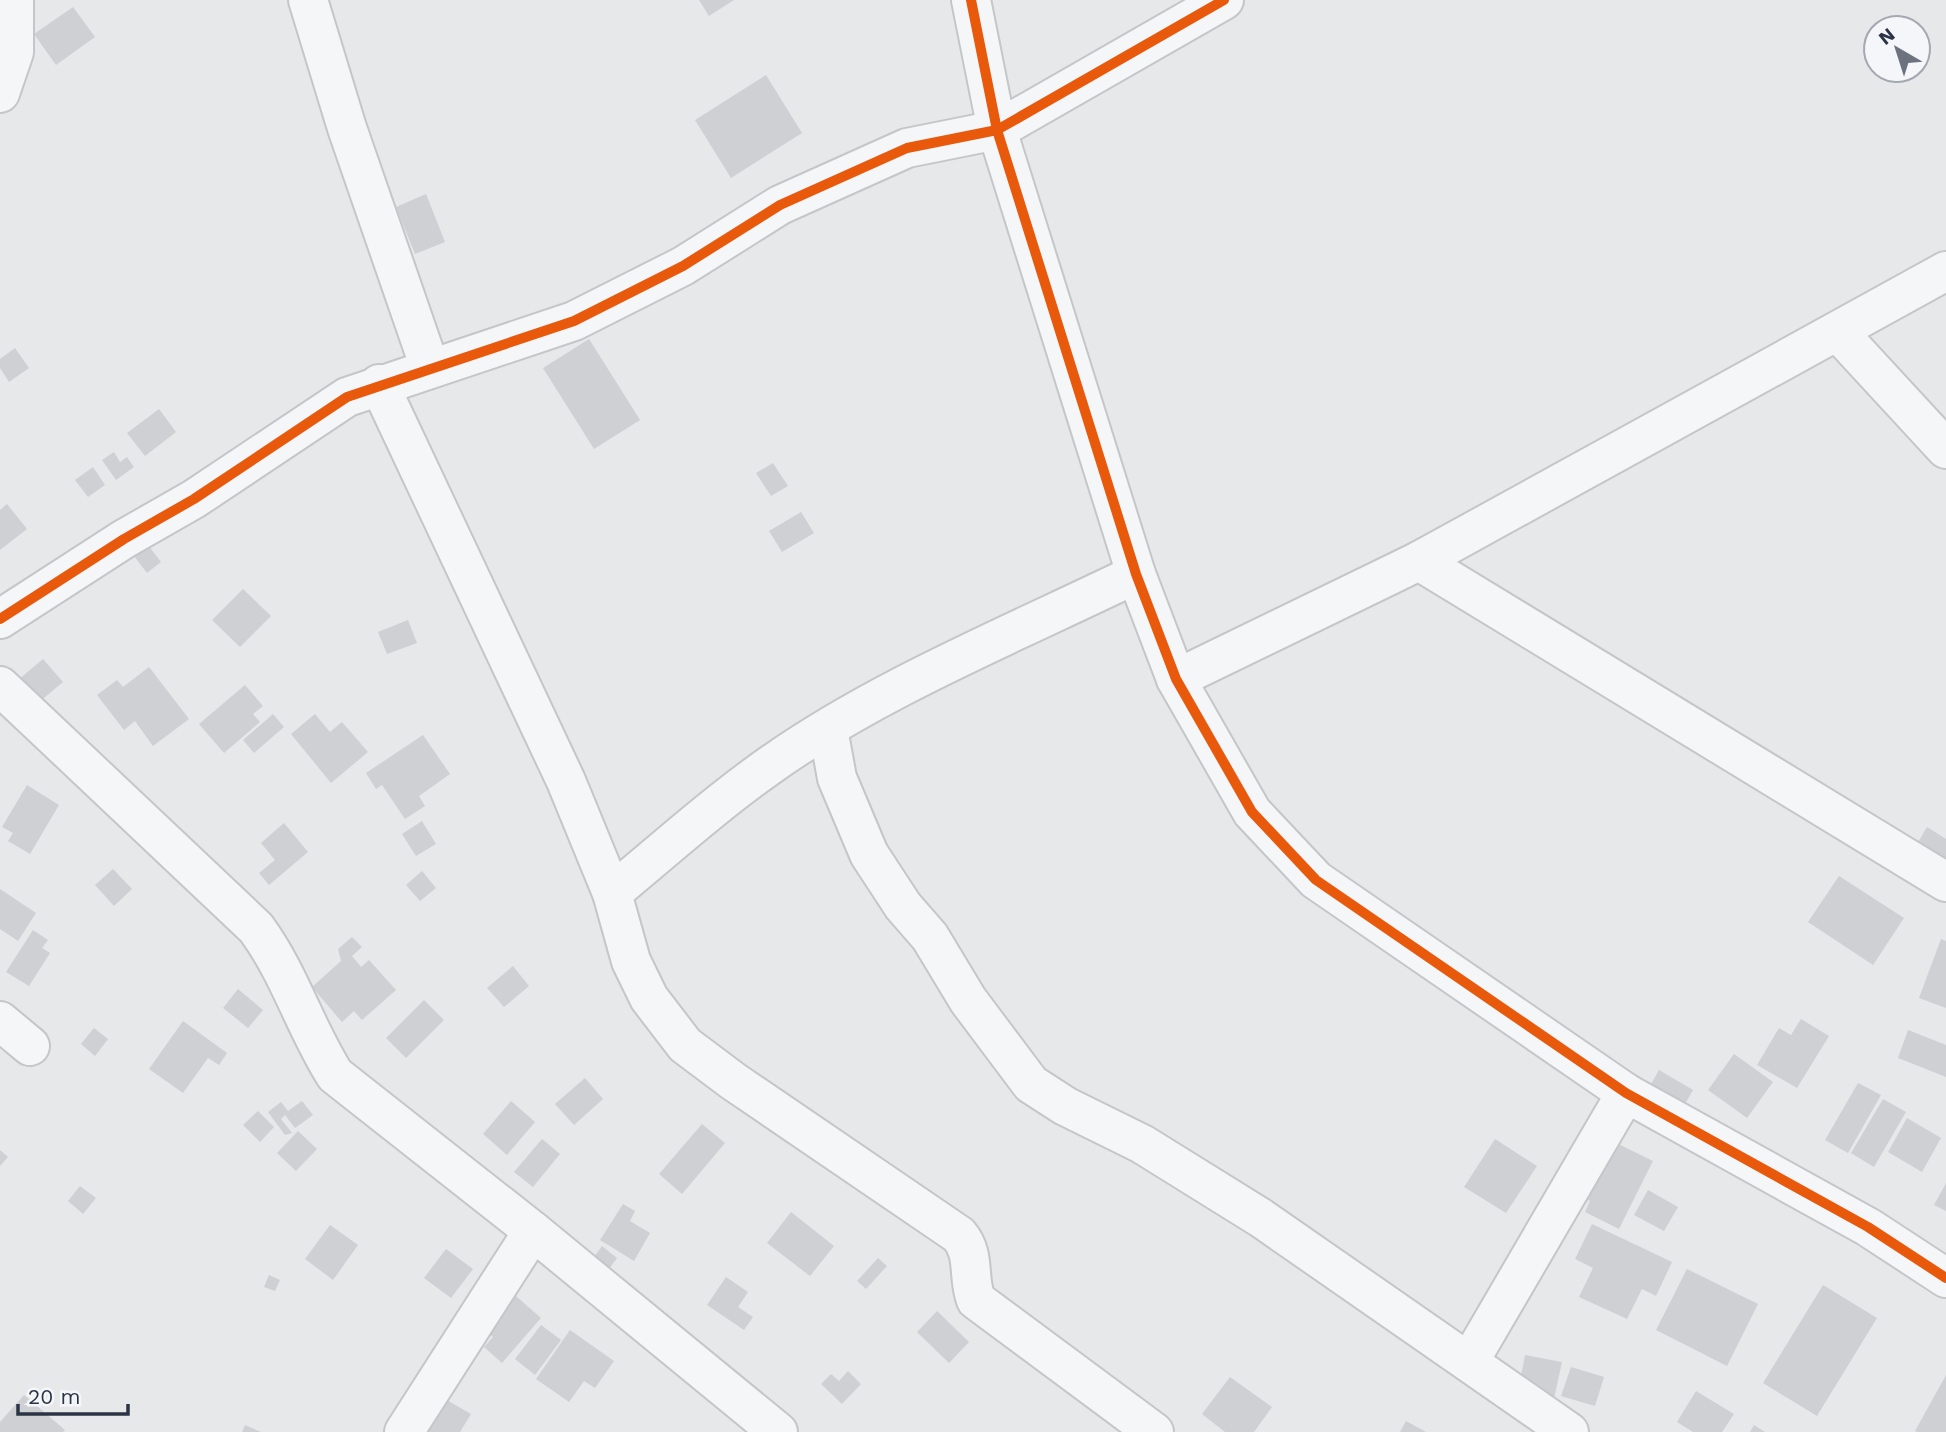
<svg xmlns="http://www.w3.org/2000/svg" width="1946" height="1432" font-family="'Work Sans',sans-serif">
<rect width="100%" height="100%" fill="#e6e8ea"/>
<g fill="#ced0d3">
<path d="M699,0H734L709,16Z"/>
<path d="M73,7L95,37L56,65L34,34Z"/>
<path d="M766,75L802,133L731,178L695,120Z"/>
<path d="M426,194L445,242L415,254L396,207Z"/>
<path d="M589,339L640,420L594,449L543,368Z"/>
<path d="M15,348L29,368L9,382L0,368V359Z"/>
<path d="M159,409L176,432L145,456L127,433Z"/>
<path d="M114,452L120,462L127,457L134,467L116,480L102,460Z"/>
<path d="M773,463L788,486L771,496L756,473Z"/>
<path d="M93,467L105,485L88,497L75,480Z"/>
<path d="M7,504L27,529L0,550V510Z"/>
<path d="M801,512L814,533L782,552L769,531Z"/>
<path d="M148,545L161,562L147,573L134,556Z"/>
<path d="M243,589L271,616L240,647L212,620Z"/>
<path d="M408,620L417,643L387,654L378,632Z"/>
<path d="M43,659L63,682L32,708L12,685Z"/>
<path d="M149,667L189,719L153,746L135,721L124,730L97,695L117,680L123,687Z"/>
<path d="M245,685L263,706L253,714L260,722L224,753L199,724Z"/>
<path d="M273,714L284,727L254,753L243,740Z"/>
<path d="M315,714L330,732L342,722L368,752L331,783L291,734Z"/>
<path d="M423,735L450,774L419,796L425,806L405,819L382,785L376,789L366,773Z"/>
<path d="M27,785L59,805L30,854L8,841L13,833L2,827Z"/>
<path d="M422,821L436,844L416,856L402,834Z"/>
<path d="M284,823L308,852L269,885L259,873L275,860L261,843Z"/>
<path d="M1927,827L1946,839V890L1904,866Z"/>
<path d="M113,869L132,889L114,906L95,885Z"/>
<path d="M422,871L436,888L420,901L406,885Z"/>
<path d="M1839,876L1904,918L1873,965L1808,922Z"/>
<path d="M0,889L36,913L18,941L0,929Z"/>
<path d="M33,930L48,940L42,948L50,953L29,986L6,972Z"/>
<path d="M352,937L362,947L352,956L361,967L369,960L396,990L362,1020L354,1011L342,1022L312,987L341,961L338,949Z"/>
<path d="M1941,939L1946,941V1008L1919,998Z"/>
<path d="M513,966L529,986L504,1007L487,988Z"/>
<path d="M238,989L263,1010L248,1028L223,1008Z"/>
<path d="M424,1000L444,1020L406,1058L386,1038Z"/>
<path d="M1801,1019L1829,1036L1797,1088L1757,1065L1779,1028L1791,1035Z"/>
<path d="M183,1021L227,1053L219,1065L208,1058L183,1093L149,1069Z"/>
<path d="M94,1028L108,1039L95,1056L81,1044Z"/>
<path d="M1908,1030L1946,1045V1077L1898,1058Z"/>
<path d="M1734,1054L1773,1082L1747,1118L1708,1090Z"/>
<path d="M1659,1070L1693,1090L1673,1125L1639,1105Z"/>
<path d="M585,1078L603,1099L574,1125L555,1104Z"/>
<path d="M1858,1083L1881,1095L1848,1153L1825,1140Z"/>
<path d="M1883,1099L1906,1112L1874,1167L1851,1153Z"/>
<path d="M302,1101L313,1115L295,1128L285,1115L281,1119L292,1133L285,1135L268,1112L281,1102L288,1111Z"/>
<path d="M511,1101L535,1122L507,1155L483,1134Z"/>
<path d="M258,1111L274,1127L260,1142L243,1125Z"/>
<path d="M1907,1118L1941,1138L1922,1172L1888,1152Z"/>
<path d="M702,1124L725,1143L682,1194L659,1174Z"/>
<path d="M1590,1130L1653,1161L1619,1229L1585,1212L1590,1201L1575,1194Z"/>
<path d="M298,1131L317,1149L296,1171L277,1153Z"/>
<path d="M542,1139L560,1154L533,1187L514,1172Z"/>
<path d="M1495,1139L1537,1166L1506,1213L1464,1187Z"/>
<path d="M0,1150L8,1157L0,1166Z"/>
<path d="M1946,1183V1211L1934,1205Z"/>
<path d="M80,1186L96,1198L83,1214L68,1201Z"/>
<path d="M1648,1190L1678,1207L1664,1231L1634,1215Z"/>
<path d="M623,1204L635,1211L630,1221L650,1233L634,1261L600,1240Z"/>
<path d="M791,1212L834,1246L810,1276L767,1243Z"/>
<path d="M1592,1224L1672,1262L1656,1296L1642,1289L1627,1319L1579,1297L1593,1268L1575,1259Z"/>
<path d="M330,1225L358,1245L333,1280L305,1259Z"/>
<path d="M602,1246L617,1258L609,1269L594,1257Z"/>
<path d="M446,1249L473,1269L451,1298L424,1278Z"/>
<path d="M878,1258L887,1266L866,1289L857,1281Z"/>
<path d="M1687,1269L1758,1304L1727,1366L1656,1330Z"/>
<path d="M269,1275L280,1280L275,1291L264,1287Z"/>
<path d="M726,1277L748,1292L738,1307L753,1317L744,1330L707,1305Z"/>
<path d="M1823,1285L1877,1318L1817,1416L1763,1383Z"/>
<path d="M516,1296L541,1318L502,1363L484,1347L493,1337L486,1330Z"/>
<path d="M937,1311L969,1342L949,1363L917,1332Z"/>
<path d="M541,1325L561,1340L535,1375L515,1359Z"/>
<path d="M570,1330L614,1361L595,1388L584,1381L569,1402L536,1379Z"/>
<path d="M1525,1355L1562,1362L1553,1403L1517,1397Z"/>
<path d="M1571,1367L1604,1377L1595,1406L1561,1396Z"/>
<path d="M848,1371L861,1384L842,1404L821,1384L831,1374L839,1381Z"/>
<path d="M1946,1375V1432H1917L1915,1431Z"/>
<path d="M1230,1377L1272,1407L1254,1432H1225L1202,1414Z"/>
<path d="M1696,1391L1734,1414L1722,1432H1693L1677,1422Z"/>
<path d="M24,1395L65,1430L63,1432H0V1422Z"/>
<path d="M445,1399L471,1414L460,1432H426Z"/>
<path d="M1406,1421L1426,1432H1400Z"/>
<path d="M245,1425L261,1432H242Z"/>
<path d="M1754,1425L1765,1432H1750Z"/>
</g>
<g fill="none" stroke-linecap="round" stroke-linejoin="round">
<defs>
<g id="minor">
<path d="M308,0L347,128L430,368"/>
<path d="M971,0L997,130L1136,574L1176,679L1252,812L1316,880L1626,1093L1868,1227L1946,1278"/>
<path d="M0,93L14,52V0"/>
<path d="M1838,332L1946,449"/>
<path d="M379,384L566,781L612,893L631,961L649,998L685,1045L733,1081L959,1235C976,1255 967,1277 976,1300L1154,1432"/>
<path d="M1419,561L1946,882"/>
<path d="M0,619L124,539L194,499L347,397L574,321L683,266L780,205L907,148L997,130L1224,0"/>
<path d="M1176,679L1419,561L1946,271"/>
<path d="M0,686L256,928C290,974 305,1028 335,1075L533,1231L778,1432"/>
<path d="M828,729L837,778L869,854L903,906L930,937L968,1000L1031,1084L1065,1106L1142,1144L1261,1218L1569,1432"/>
<path d="M612,893C664,850 714,805 769,766C877,689 1017,632 1136,574"/>
<path d="M0,1021L30,1046"/>
<path d="M1469,1362L1626,1093"/>
<path d="M404,1432L533,1231"/>
</g>
</defs>
<use href="#minor" stroke="#c4c6c8" stroke-width="42"/>
<use href="#minor" stroke="#f5f6f7" stroke-width="38"/>
<defs>
<g id="cycleway">
<path d="M971,0L997,130L1136,574L1176,679L1252,812L1316,880L1626,1093L1868,1227L1946,1278"/>
<path d="M0,619L124,539L194,499L347,397L574,321L683,266L780,205L907,148L997,130L1224,0"/>
</g>
</defs>
<use href="#cycleway" stroke="#f4f6f9" stroke-width="15"/>
<use href="#cycleway" stroke="#e8590c" stroke-width="10"/>
</g>
<g transform="translate(1897 49) rotate(321)"><circle r="33" fill="#f4f6f9" stroke="#a4a8b1" stroke-width="2"/>
<path d="M0-5L12 26L0 18L-12 26Z" fill="#6c737f"/>
<text y="-10" font-size="19" font-weight="bold" text-anchor="middle" fill="#2b3445">N</text>
</g>
<path d="M18 1404v10h110v-10" fill="none" stroke="#2b3445" stroke-width="3.5"/>
<text x="28" y="1404" font-size="21" fill="#2b3445" stroke="#f4f6f9" stroke-width="5" paint-order="stroke">20 m</text>
</svg>
